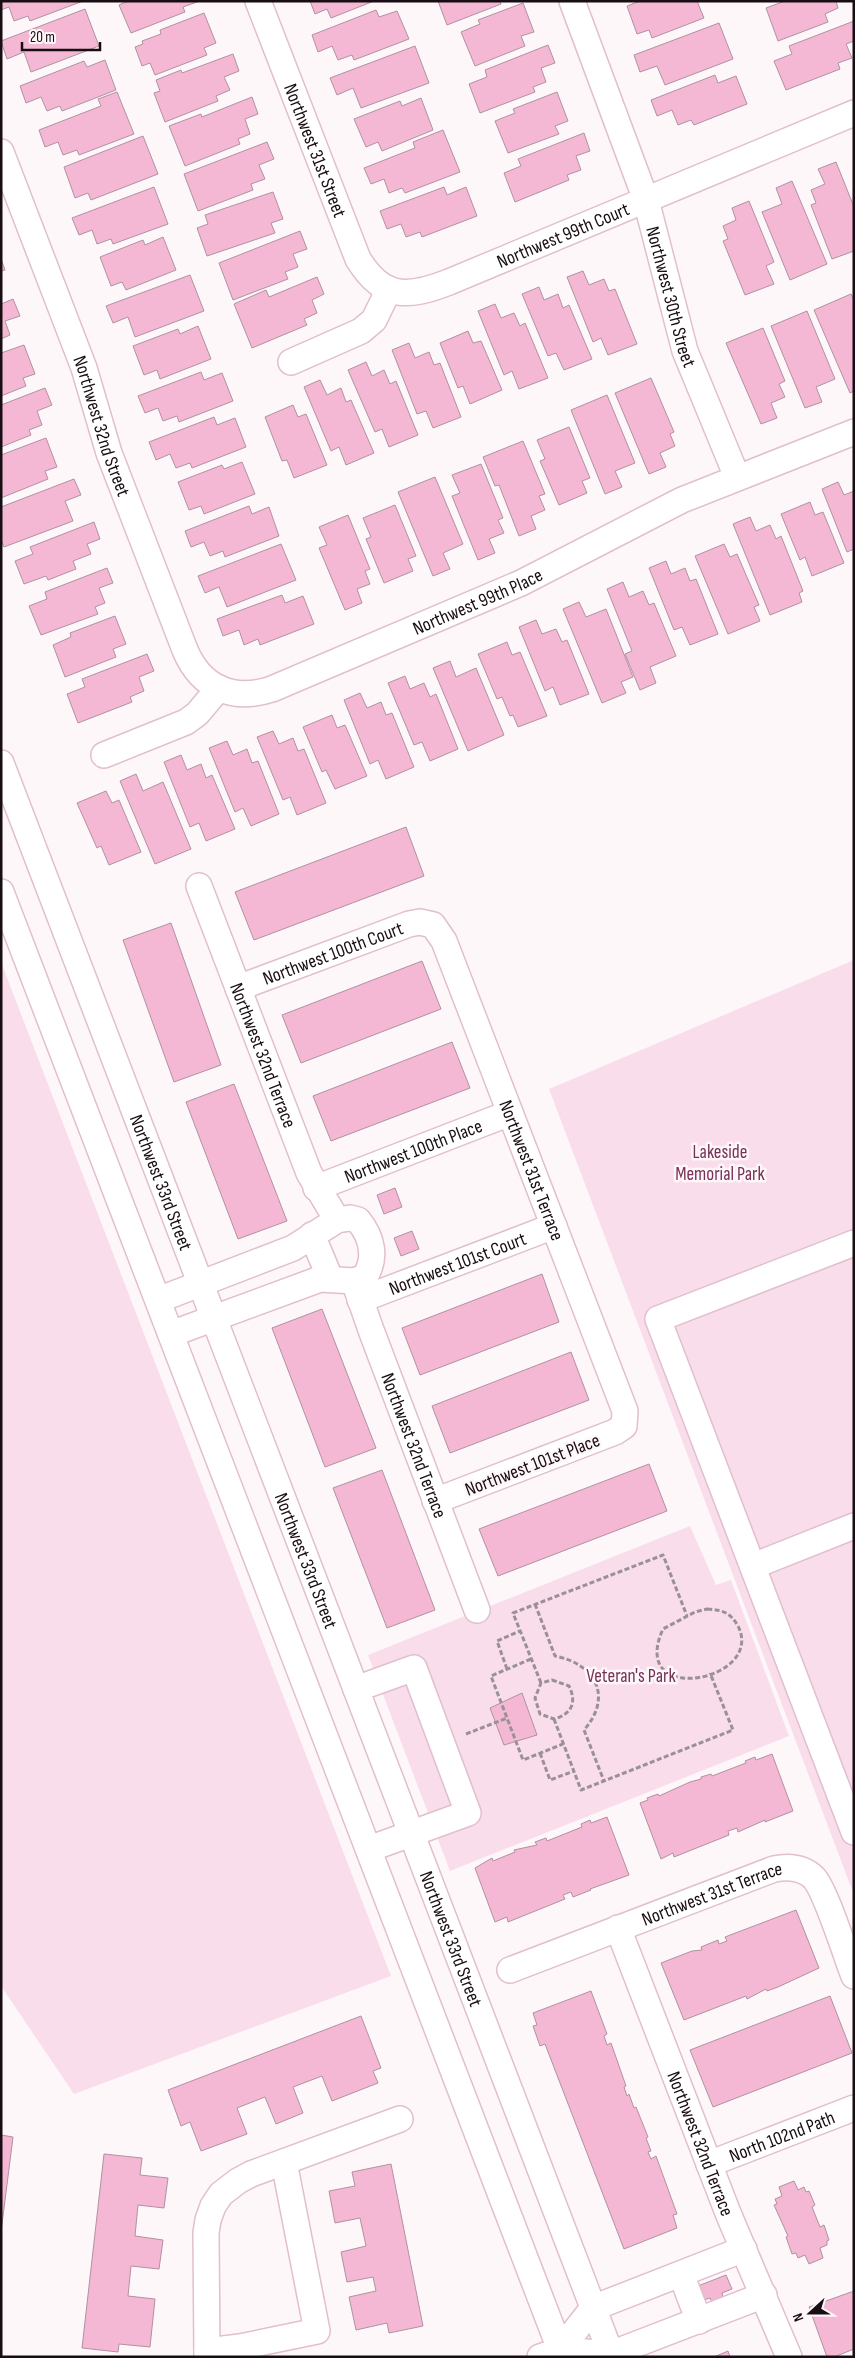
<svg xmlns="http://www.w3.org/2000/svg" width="855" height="2358" font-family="'Sofia Sans Condensed',sans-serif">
<rect width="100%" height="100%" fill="#fef7fa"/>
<g fill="#faddea">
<path d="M854,960V1895L549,1089Z"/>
<path d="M1,962L391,1976L74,2094L1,1986Z"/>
<path d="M690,1526L716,1585L731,1580L789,1736L450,1871L368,1655Z"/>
</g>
<g fill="#f4b8d4" stroke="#b191a0">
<path d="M1,1H83L30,21L28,16L14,21L9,7L1,10Z"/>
<path d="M128,1H196L197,2L183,7L185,12L131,33L119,5Z"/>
<path d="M310,1H374L331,18L327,9L315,14Z"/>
<path d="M438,1H500L501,4L447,25Z"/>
<path d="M640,1H697L704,18L652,38L649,30L637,34L627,6Z"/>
<path d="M785,1H836L838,8L825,14L828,22L778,41L766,8Z"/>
<path d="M523,3L534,32L521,36L525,46L475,66L461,32L480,24L478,20Z"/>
<path d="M85,9L99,46L31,72L24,52L7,59L1,41Z"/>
<path d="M376,10L379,17L397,11L409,39L354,60L352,55L338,60L332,46L318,52L312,35Z"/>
<path d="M204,13L216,43L204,48L207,55L155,75L150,63L142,66L135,47L143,44L142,41L161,34L160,30Z"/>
<path d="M854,21V41L846,44L852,58L838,63L840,69L786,90L774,61L792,54L789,46Z"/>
<path d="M719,23L733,59L665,85L657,66L640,72L634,55Z"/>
<path d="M548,45L555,63L541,68L546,82L533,87L535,92L480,113L469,84L487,77L485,70Z"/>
<path d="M415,46L429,83L361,108L353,88L337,95L330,78Z"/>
<path d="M233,54L239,71L224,77L230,90L216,96L218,101L165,122L154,93L160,91L156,80L181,70L182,73Z"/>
<path d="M105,60L116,90L62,111L60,106L47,111L41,97L26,103L20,86L84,61L87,67Z"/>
<path d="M715,75L718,83L736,76L747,104L694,125L691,120L678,125L672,110L657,116L651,100Z"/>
<path d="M117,92L134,134L79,155L77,150L63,155L58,142L45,147L39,130L101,106L98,99Z"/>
<path d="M557,92L568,121L555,126L559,134L508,153L495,121L515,113L513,109Z"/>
<path d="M252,97L258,114L245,119L250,134L238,139L240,144L185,166L169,126L201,114L202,117Z"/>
<path d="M421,98L433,130L382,151L378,142L366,147L354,119L400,101L402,106Z"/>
<path d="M443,130L460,172L405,193L402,188L389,193L384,179L371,184L364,168L415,148L413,142Z"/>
<path d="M584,133L590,151L576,156L581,170L567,175L569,180L515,202L504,173L521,166L518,159Z"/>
<path d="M143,136L158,174L91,200L88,193L75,198L64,167Z"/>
<path d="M267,142L274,159L259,165L265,179L251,184L253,190L198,211L184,174Z"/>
<path d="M836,162L854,207V251L832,259L811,205L816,203L811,190L825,184L818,169Z"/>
<path d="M792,181L827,264L790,280L762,212L782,204L776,188Z"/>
<path d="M154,187L168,224L113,244L111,239L97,244L92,230L79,235L72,218Z"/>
<path d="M444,187L447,195L466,187L477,216L422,237L420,232L406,237L401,224L387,229L380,211Z"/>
<path d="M273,192L283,219L271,223L275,233L207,256L197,228L208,224L205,215Z"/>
<path d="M749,201L774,262L766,266L774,284L745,295L723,241L728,239L723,226L736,220L732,208Z"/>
<path d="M300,231L307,249L293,254L298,267L285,272L288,279L233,300L219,263Z"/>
<path d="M163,237L176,270L126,290L122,282L111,286L100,257L143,240L145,245Z"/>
<path d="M1,259L5,270L1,271Z"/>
<path d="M583,271L589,285L604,279L609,291L615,289L637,344L608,355L601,338L593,342L567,277Z"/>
<path d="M190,275L204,311L135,337L128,317L113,323L106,306Z"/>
<path d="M317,277L324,294L312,300L317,313L304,319L307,325L252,348L234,304L266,290L269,297Z"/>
<path d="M539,287L544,300L558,294L563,308L569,305L592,359L564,370L556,353L548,356L522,294Z"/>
<path d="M851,294L854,300V391L850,393L814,310Z"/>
<path d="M13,299L20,316L5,321L10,335L1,339V304Z"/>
<path d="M495,304L501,318L514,313L520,326L525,323L548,378L519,389L512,371L504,375L478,311Z"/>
<path d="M807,311L835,379L816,387L822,402L805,408L771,326Z"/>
<path d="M198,326L211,359L160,379L157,370L144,375L133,346L178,329L180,334Z"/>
<path d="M763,328L785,381L779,384L785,397L771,403L777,418L761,424L726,343Z"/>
<path d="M468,331L473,343L481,341L502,390L470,404L463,386L458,388L440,343Z"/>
<path d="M409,343L415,358L429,352L434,365L440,363L461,417L433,428L426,411L417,414L392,350Z"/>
<path d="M24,345L35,374L23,378L26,386L1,396V353Z"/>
<path d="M366,362L372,376L384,370L390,384L396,381L418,435L389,447L382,429L375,432L348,370Z"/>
<path d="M201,372L204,380L222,373L233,401L179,422L177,416L163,421L158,408L145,413L138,396Z"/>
<path d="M651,378L674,432L670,434L675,446L660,453L666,467L649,474L615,393Z"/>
<path d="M320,380L327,395L341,388L346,402L351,400L374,453L346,465L339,447L331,451L304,387Z"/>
<path d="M45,388L52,405L37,411L42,425L29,430L31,435L1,447V405Z"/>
<path d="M607,395L635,463L615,471L622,487L605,494L571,410Z"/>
<path d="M293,405L298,417L306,414L327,465L294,478L287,460L282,461L265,417Z"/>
<path d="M214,417L217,425L235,418L246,447L192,468L190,463L176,468L170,454L156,460L149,442Z"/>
<path d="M569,427L590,478L582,481L587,493L559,505L540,461L545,459L537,440Z"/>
<path d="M46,438L57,467L45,471L48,479L1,498V455Z"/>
<path d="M523,441L545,494L539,496L545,510L531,516L536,529L519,536L499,485L495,486L483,457Z"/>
<path d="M242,462L255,494L204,514L201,506L189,510L178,482L222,465L224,469Z"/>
<path d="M481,464L503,518L498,520L504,533L489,539L495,553L478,560L452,496L460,493L452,475Z"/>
<path d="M435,477L463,544L443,553L450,569L433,576L398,492Z"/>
<path d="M74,479L81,495L65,501L73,521L4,547L1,540V507Z"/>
<path d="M838,482L844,495L854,491V549L847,552L822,489Z"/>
<path d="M810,502L815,515L823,512L844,563L812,576L805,557L800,560L781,514Z"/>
<path d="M395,505L416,556L408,559L413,571L384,583L366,539L371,537L363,518Z"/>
<path d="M249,506L252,514L269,507L279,536L225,557L223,551L210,556L204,542L191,547L185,531Z"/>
<path d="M348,515L370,569L365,571L370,584L357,589L362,603L345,610L319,548L327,545L319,527Z"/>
<path d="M750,517L756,531L770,525L776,539L781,536L803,591L799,593L802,602L770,615L733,524Z"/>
<path d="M94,522L100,539L87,544L91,554L73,561L76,569L48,580L46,576L24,584L15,561L33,554L30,547Z"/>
<path d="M281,544L296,580L227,607L219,587L205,593L198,576Z"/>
<path d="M724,544L730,557L737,554L759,605L754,607L760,621L728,634L695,556Z"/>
<path d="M666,561L671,574L685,568L690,581L696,579L718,634L690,645L682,627L674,630L649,568Z"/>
<path d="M107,568L113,583L99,588L105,603L95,607L98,614L41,635L29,606L47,599L45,592Z"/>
<path d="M623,582L629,597L643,591L649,605L654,603L676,656L650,667L656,683L640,690L625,654L632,651L607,589Z"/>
<path d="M282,595L285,603L303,596L314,624L260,645L258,639L244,645L239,630L223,636L217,619Z"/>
<path d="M579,602L586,617L606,609L633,677L621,682L626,693L602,703L563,609Z"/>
<path d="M115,616L126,644L113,649L116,657L65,677L53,645L71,637L70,633Z"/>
<path d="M536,620L542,634L556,629L562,642L567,640L589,694L560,705L553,687L545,691L519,627Z"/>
<path d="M507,642L512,655L520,652L547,716L518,727L513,715L510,716L502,697L497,699L478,654Z"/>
<path d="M147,654L154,671L139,677L144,691L130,697L132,702L78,723L67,694L85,687L82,679Z"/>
<path d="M450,661L456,677L476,668L504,735L468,751L433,668Z"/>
<path d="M405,676L410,689L424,683L430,697L436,694L458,749L430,761L422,742L414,745L388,683Z"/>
<path d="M360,693L367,708L381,702L386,715L392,713L414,767L386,779L378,760L370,764L344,700Z"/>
<path d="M332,715L337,728L345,725L367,776L335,789L326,770L322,772L303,727Z"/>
<path d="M273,731L279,744L293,738L298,751L304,749L326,803L297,815L290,797L283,800L257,737Z"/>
<path d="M227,741L233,755L247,749L252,763L258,761L279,814L251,826L243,808L235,812L209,748Z"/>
<path d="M181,755L187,770L201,764L206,778L212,775L235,829L206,841L199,823L190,827L164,762Z"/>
<path d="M136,774L143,791L163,782L191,849L155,864L120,781Z"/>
<path d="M106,791L112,803L119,800L141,852L109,865L101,846L97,848L77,803Z"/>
<path d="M406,827L424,876L254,940L235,892Z"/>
<path d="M171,923L221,1065L174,1082L123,940Z"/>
<path d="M422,961L441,1009L301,1063L282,1015Z"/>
<path d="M452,1042L470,1088L331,1141L313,1096Z"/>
<path d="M234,1084L287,1221L238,1239L186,1102Z"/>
<path d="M395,1188L402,1207L384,1214L377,1195Z"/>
<path d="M412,1231L419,1249L401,1256L394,1238Z"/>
<path d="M542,1274L559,1322L420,1375L402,1328Z"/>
<path d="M322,1309L376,1448L325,1467L272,1328Z"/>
<path d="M571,1352L589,1400L450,1453L432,1406Z"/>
<path d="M649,1464L667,1511L498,1576L479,1529Z"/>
<path d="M382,1470L435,1610L387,1628L333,1488Z"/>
<path d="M522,1693L537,1735L504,1745L490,1708Z"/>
<path d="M772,1754L793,1811L765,1822V1820L738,1832L737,1828L728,1831L729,1835L674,1857L673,1853L661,1859L640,1803L648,1800L647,1798L658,1794L659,1796L690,1782L701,1779V1777L711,1774L712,1776L746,1763L745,1761L755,1757L756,1760Z"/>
<path d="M607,1817L629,1875L590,1889L591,1890L573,1897L571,1892L563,1895L565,1899L508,1922L507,1917L495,1922L475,1868L492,1858L493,1861L515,1852L514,1850L537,1845L535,1842L546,1838L547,1841L582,1827L581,1824L590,1820L591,1823Z"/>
<path d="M796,1910L819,1968L778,1987L767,1991L766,1989L747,1999L746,1996L684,2020L661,1963L692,1951L702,1950L701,1947L718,1940L719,1944L727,1941L725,1937Z"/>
<path d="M591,1991L607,2034L604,2036L607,2045L611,2043L626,2086L624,2087L627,2096L629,2094L634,2108L636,2107L648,2137L646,2138L651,2151L648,2152L651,2159L656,2156L677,2214L673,2215L677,2228L624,2249L545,2044L540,2046L533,2026L537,2025L533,2013Z"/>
<path d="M830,1996L852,2053L713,2107L690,2050Z"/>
<path d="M361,2016L381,2068L373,2071L378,2083L332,2101L322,2076L293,2087L303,2113L276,2124L265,2097L237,2108L247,2134L201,2151L190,2122L181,2126L168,2090Z"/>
<path d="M1,2135L13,2137L1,2232Z"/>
<path d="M104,2154L142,2158L140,2175L168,2178L164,2208L138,2205L135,2236L163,2240L159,2269L131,2266L128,2296L155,2299L150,2347L119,2344L118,2352L82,2348Z"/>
<path d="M391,2164L423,2326L389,2333L387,2323L356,2330L349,2297L376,2291L373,2277L347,2282L341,2252L366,2246L360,2218L335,2223L329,2191L355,2186L352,2172Z"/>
<path d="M794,2181L798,2190L804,2187L806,2192L809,2191L815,2205L812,2207L820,2227L824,2225L829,2240L827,2241V2245L820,2248L823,2258L809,2264L805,2255L798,2258L796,2253L792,2254L786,2237L788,2236L774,2205L777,2204L775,2199L782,2196L779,2187Z"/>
<path d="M726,2275L732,2289L722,2293L723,2297L712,2302L710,2298L704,2300L698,2286Z"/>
<path d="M854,2291V2349L834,2357H827L809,2307Z"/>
<path d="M728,2351L730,2357H714Z"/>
</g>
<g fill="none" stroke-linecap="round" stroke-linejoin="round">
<defs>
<g id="minor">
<path id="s1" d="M258,1L358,259C383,300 408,298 449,282L854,113"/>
<path id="s2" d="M572,1L646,200L685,351L737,477"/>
<path id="s3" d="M1,152L84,368L109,453L185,650C201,688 233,702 272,689L521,583L682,500L854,432"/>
<path d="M291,362L361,331L374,320L389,289"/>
<path d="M104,755L186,722L197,714L219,688"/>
<path id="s4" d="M1,763L612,2357"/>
<path id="s5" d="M199,886L309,1173L337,1220"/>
<path d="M1,892L563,2357"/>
<path id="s6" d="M238,988L409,924L420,922L433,925L444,941L625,1411L624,1426L615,1432L435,1501"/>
<path id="s7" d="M316,1188L510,1113"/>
<path d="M312,1235L330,1278"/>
<path d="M854,1243L658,1319L854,1832"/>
<path id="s8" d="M354,1281L371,1330L477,1610"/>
<path d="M158,1300L293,1248L337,1220L350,1218L358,1220C372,1237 377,1257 365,1277L354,1281L320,1279L171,1334"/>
<path id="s9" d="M360,1300L554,1226"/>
<path d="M753,1566L854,1526"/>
<path d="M356,1689L414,1668L468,1813L369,1849"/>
<path id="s10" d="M618,1928L728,2213L789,2357"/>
<path id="s11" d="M510,1970L774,1869C789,1866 803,1867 814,1878C826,1891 846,1956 854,1976"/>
<path id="s12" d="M709,2164L854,2108"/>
<path d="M681,2274L699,2321"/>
<path d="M560,2350L593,2308L744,2249"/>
<path d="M207,2351L240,2347L317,2331L284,2162"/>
<path d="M207,2357L206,2233L208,2220L213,2206L221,2194L238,2181L251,2174L400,2119"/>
<path d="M540,2357L560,2350L611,2354L764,2295"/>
</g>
</defs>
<use href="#minor" stroke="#e1bfce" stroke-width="28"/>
<g stroke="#9a9195" stroke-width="3" stroke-dasharray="5 2.5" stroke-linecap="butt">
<path d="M535,1604L555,1656C596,1664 613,1697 584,1730L604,1781"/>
<path d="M707,1609C722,1610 730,1612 738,1626C766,1681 627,1708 663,1629L695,1612Z"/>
<path d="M531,1659L491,1676L523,1760L563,1744"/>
<path d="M507,1669L497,1641L520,1631"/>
<path d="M552,1680L569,1686C577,1702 572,1714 554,1719L540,1714L535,1698L541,1683Z"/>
<path d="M541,1683L513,1613L663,1555L687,1616"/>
<path d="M554,1719L581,1790L733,1730L710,1673"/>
<path d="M466,1734L507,1718"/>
<path d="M540,1753L550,1780L574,1771"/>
</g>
<use href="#minor" stroke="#fff" stroke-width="25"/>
</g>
<g text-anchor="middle" stroke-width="5" stroke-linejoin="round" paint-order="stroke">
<g font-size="19" fill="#180d12" stroke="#fef7fa">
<text dy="7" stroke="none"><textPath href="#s1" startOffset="160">Northwest 31st Street</textPath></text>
<text dy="7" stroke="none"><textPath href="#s1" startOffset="506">Northwest 99th Court</textPath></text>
<text dy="7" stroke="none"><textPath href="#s2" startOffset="312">Northwest 30th Street</textPath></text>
<text dy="7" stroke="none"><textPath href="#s3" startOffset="292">Northwest 32nd Street</textPath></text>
<text dy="7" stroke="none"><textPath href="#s3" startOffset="861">Northwest 99th Place</textPath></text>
<text dy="7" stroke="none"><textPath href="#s6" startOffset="101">Northwest 100th Court</textPath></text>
<text dy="7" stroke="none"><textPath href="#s5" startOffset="181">Northwest 32nd Terrace</textPath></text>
<text dy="7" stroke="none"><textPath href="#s7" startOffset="104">Northwest 100th Place</textPath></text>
<text dy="7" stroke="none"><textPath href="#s6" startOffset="472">Northwest 31st Terrace</textPath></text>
<text dy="7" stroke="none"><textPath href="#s4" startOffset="449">Northwest 33rd Street</textPath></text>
<text dy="7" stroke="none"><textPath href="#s9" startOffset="104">Northwest 101st Court</textPath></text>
<text dy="7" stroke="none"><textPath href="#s8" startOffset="175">Northwest 32nd Terrace</textPath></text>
<text transform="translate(532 1464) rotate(-21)" y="7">Northwest 101st Place</text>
<text dy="7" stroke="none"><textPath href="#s4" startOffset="854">Northwest 33rd Street</textPath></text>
<text dy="7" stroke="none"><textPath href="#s11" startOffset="216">Northwest 31st Terrace</textPath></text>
<text dy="7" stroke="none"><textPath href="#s4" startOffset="1259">Northwest 33rd Street</textPath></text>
<text dy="7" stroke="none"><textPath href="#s12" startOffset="78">North 102nd Path</textPath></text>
<text dy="7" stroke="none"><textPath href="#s10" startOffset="231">Northwest 32nd Terrace</textPath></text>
</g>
<g font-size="19" fill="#773156" stroke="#fef7fa">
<text x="720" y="1158">Lakeside<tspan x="720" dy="22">Memorial Park</tspan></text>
<text x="631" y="1682">Veteran's Park</text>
</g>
</g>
<rect width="855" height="2358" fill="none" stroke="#180d12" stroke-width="5"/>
<g transform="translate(810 2313) rotate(249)" stroke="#fef7fa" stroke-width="4" paint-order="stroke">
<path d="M0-4L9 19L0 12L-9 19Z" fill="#180d12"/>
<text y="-8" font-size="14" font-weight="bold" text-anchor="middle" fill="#180d12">N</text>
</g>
<path d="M22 42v8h78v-8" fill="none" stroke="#180d12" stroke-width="2.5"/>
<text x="30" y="42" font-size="15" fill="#180d12" stroke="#fef7fa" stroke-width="4" paint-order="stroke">20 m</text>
</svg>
